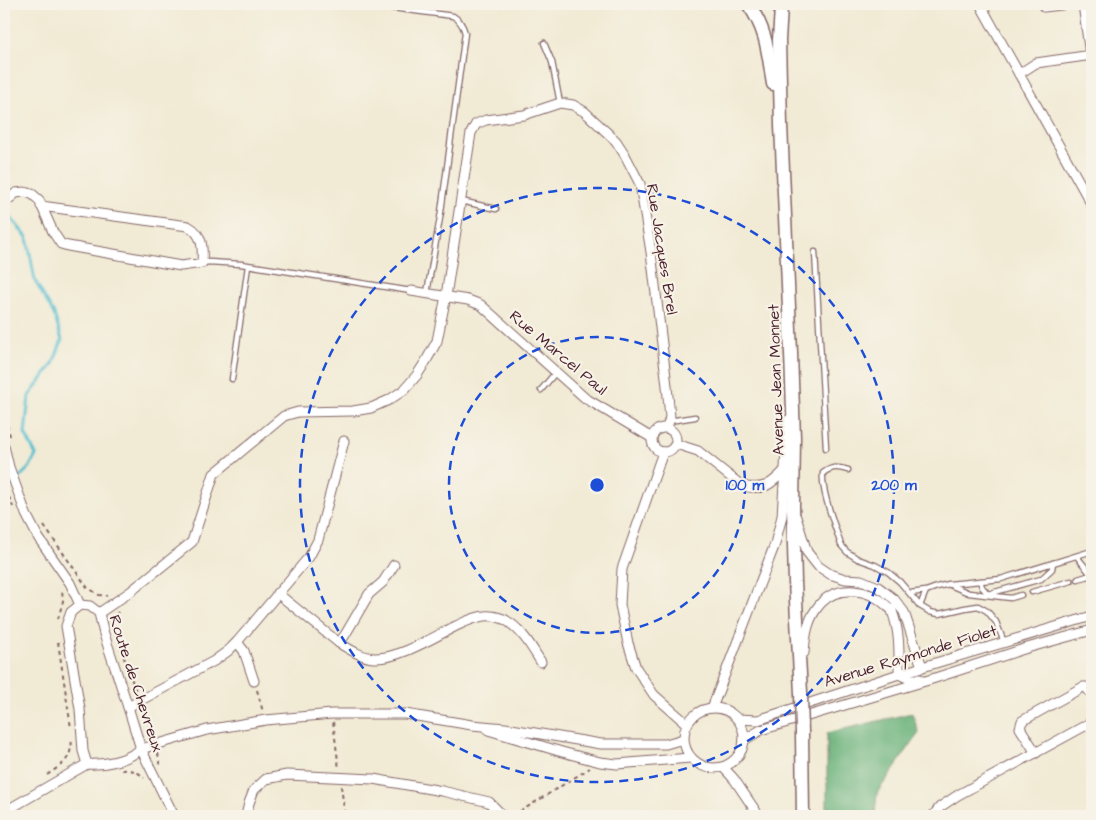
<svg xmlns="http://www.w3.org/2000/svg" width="1096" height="820" font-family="'Architects Daughter',sans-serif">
<rect width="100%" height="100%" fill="#f7f3e8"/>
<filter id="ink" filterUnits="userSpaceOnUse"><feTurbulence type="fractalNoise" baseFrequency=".02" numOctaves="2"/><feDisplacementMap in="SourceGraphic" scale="10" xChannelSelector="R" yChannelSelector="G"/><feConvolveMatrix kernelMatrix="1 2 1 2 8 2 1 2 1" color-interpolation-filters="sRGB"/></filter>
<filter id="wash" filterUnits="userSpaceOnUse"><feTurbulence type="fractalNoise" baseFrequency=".0096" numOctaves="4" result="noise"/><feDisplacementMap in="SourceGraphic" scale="20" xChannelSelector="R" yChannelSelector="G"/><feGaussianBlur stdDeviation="1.12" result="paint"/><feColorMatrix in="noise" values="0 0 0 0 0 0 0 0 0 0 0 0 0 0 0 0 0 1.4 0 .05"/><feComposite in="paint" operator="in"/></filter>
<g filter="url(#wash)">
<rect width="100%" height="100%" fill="#f1ead4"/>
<path fill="#68b178" stroke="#596852" d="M912,713L919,733L877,793L875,816H827V733Z"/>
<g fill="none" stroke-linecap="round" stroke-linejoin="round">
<g stroke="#54bfd0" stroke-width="3">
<path d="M4,91L5,98L4,100"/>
<path d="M4,210L27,237L35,281L54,314L62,340L53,364L29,396L25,434L36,455L29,468L4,492"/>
</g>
</g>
</g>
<g filter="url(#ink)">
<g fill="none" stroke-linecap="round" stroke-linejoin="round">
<defs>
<g id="lane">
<path d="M362,4L453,16C460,20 463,25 465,33L441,212L427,293"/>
<path d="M544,43L552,62L560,103"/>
<path d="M461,201L496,209"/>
<path d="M815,252L826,448"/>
<path d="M202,263L209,262L241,264L411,291"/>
<path d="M232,379L248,266"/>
<path d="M541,390L556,372"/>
<path d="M669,421L695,417"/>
<path d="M848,470C837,467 833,466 823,473C821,491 835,526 841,545L847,552L858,559L875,565L888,572L900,582L920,606L930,612L939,614L965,608L978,606L987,611L996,622L1004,642"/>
<path d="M1077,556C1081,563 1087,568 1091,575H1092"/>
<path d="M1078,579L1091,575L1092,573"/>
<path d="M980,581L982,587L988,594L1041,579L1052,569L1053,563"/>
<path d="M950,585L969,593L1011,598L1021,595"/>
<path d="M1032,592L1071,581"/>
<path d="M910,593L926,591L937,587L949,584L1001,579L1092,551"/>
<path d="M920,606L926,591"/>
</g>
<g id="street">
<path d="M980,4L1092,205"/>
<path d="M1043,4L1044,7L1069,4"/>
<path d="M1083,4L1090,55"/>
<path d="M1019,74L1036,63L1092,55"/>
<path d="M4,203L16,193L24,192L32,194L39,200L53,232L61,244L68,246L181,266L202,263C203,248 203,234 188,226L41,206"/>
<path d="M411,291L468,300L481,305L585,398L652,438"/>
<circle cx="664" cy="440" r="12"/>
<path d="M676,444L698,451L742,486C764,491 771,485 786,469"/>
<path d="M4,446L9,467L26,514L38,537L70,583L80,605"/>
<path d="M663,452L622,569L620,605L628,643L636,668L654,695L687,724"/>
<path d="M796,517L807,552L818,566L830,574L845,579L861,580L878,587L894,599L904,612L922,667L919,669"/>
<path d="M277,593L339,643C349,649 361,657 374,658C399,659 434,637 456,626C465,622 474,617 485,616C493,615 504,618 510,623C524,633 532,648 541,662"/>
<path d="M80,605L90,606L99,613L104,634L128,707L141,749L174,816"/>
<path d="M80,605L71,612L66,626L80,709L83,751L87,764"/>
<path d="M99,613L130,592L192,542L214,474L284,416L298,412L353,411L371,408L389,400L404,390L417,375L426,361L437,341L446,296L471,133L476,124L486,120L524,115L560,103L573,105L585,112L616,141L625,155L640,184L651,252L667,386L670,417L667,428"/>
<path d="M237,642L244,651L254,681"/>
<path d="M339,643L345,635L369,594L383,582L394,565"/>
<path d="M804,653C805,635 808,617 821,603C839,584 869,589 886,605C888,607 890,608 892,610C892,611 894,617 894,617C900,636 899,655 899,674L909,679H920"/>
<path d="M128,707L214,661L228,651L237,642L309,557L318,540L344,441"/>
<circle cx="714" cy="738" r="30"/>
<path d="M712,708L775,544L782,516L788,420"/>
<path d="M738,719L758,720L899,674L1092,616"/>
<path d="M488,730L562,752L600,762L617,764L690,758"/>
<path d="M744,740L761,730L932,679L1027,648L1092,630"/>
<path d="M1036,753L1020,728L1022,721L1083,687H1086L1092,695"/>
<path d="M723,767L734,779L759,816"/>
<path d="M4,812L87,764C105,765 126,761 141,749L207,730L266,720L332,714H405L472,725L505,728L601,744H666L683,739"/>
<path d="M246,816L249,803L254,790L266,779L287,775L373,779L442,791L489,802L503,816"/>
<path d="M933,816L940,807L958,795L1092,722"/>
</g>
<g id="secondary">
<path d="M748,4C767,30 768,53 773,84"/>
<path d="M782,4L781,8L779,40L781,125L791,353L794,438L793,507L795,582L801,693"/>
<path d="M802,733L803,816"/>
</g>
</defs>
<use href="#lane" stroke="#846666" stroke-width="7"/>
<use href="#street" stroke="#846666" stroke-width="11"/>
<use href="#secondary" stroke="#846666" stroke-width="15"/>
<g stroke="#846666" stroke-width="2" stroke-dasharray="4 4" stroke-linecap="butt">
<path d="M4,417L8,428L11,440"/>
<path d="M9,497L13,507"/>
<path d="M44,526L87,587L99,595L107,596"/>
<path d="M118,612L113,618V626L136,692"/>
<path d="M58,619L63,601L62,590"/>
<path d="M58,642L71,728"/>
<path d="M257,690L263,712"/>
<path d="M143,711L152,737"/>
<path d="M333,722L339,769"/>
<path d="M158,753L160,765"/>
<path d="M122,770C130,769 138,771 144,778"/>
<path d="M47,775C64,763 71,761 72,738"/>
<path d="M341,786L345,816"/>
<path d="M513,816L590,768"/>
</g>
<use href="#lane" stroke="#fff" stroke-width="4.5"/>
<use href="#street" stroke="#fff" stroke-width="9"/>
<use href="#secondary" stroke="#fff" stroke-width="12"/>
<defs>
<path id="secondary-bridge" d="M801,693L802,733"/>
</defs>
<use href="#secondary-bridge" stroke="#846666" stroke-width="15" stroke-linecap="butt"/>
<use href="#secondary-bridge" stroke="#fff" stroke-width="12"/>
</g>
</g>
<g fill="none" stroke="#1d4ed8" stroke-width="2.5" stroke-dasharray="9 6">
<circle cx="597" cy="485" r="148"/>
<circle cx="597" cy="485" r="297"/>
</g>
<g text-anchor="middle" stroke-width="4.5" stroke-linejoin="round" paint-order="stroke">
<g font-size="16" fill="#4a1f2b" stroke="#f7f3e8">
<text transform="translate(663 249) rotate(81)" y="6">Rue Jacques Brel</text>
<text transform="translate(559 352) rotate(40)" y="6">Rue Marcel Paul</text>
<text transform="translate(775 380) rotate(-92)" y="6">Avenue Jean Monnet</text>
<text transform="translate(910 655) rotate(-17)" y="6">Avenue Raymonde Fiolet</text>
<text transform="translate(137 683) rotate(72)" y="6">Route de Chevreux</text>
</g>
</g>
<circle cx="597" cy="485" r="8" fill="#1d4ed8" stroke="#f7f3e8" stroke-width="2.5"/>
<g font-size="15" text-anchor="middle" font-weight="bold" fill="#1d4ed8" stroke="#f7f3e8" stroke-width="4.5" stroke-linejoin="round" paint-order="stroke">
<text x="745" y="490">100 m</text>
<text x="894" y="490">200 m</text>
</g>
<rect width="1096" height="820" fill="none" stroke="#f7f3e8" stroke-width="20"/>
</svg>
